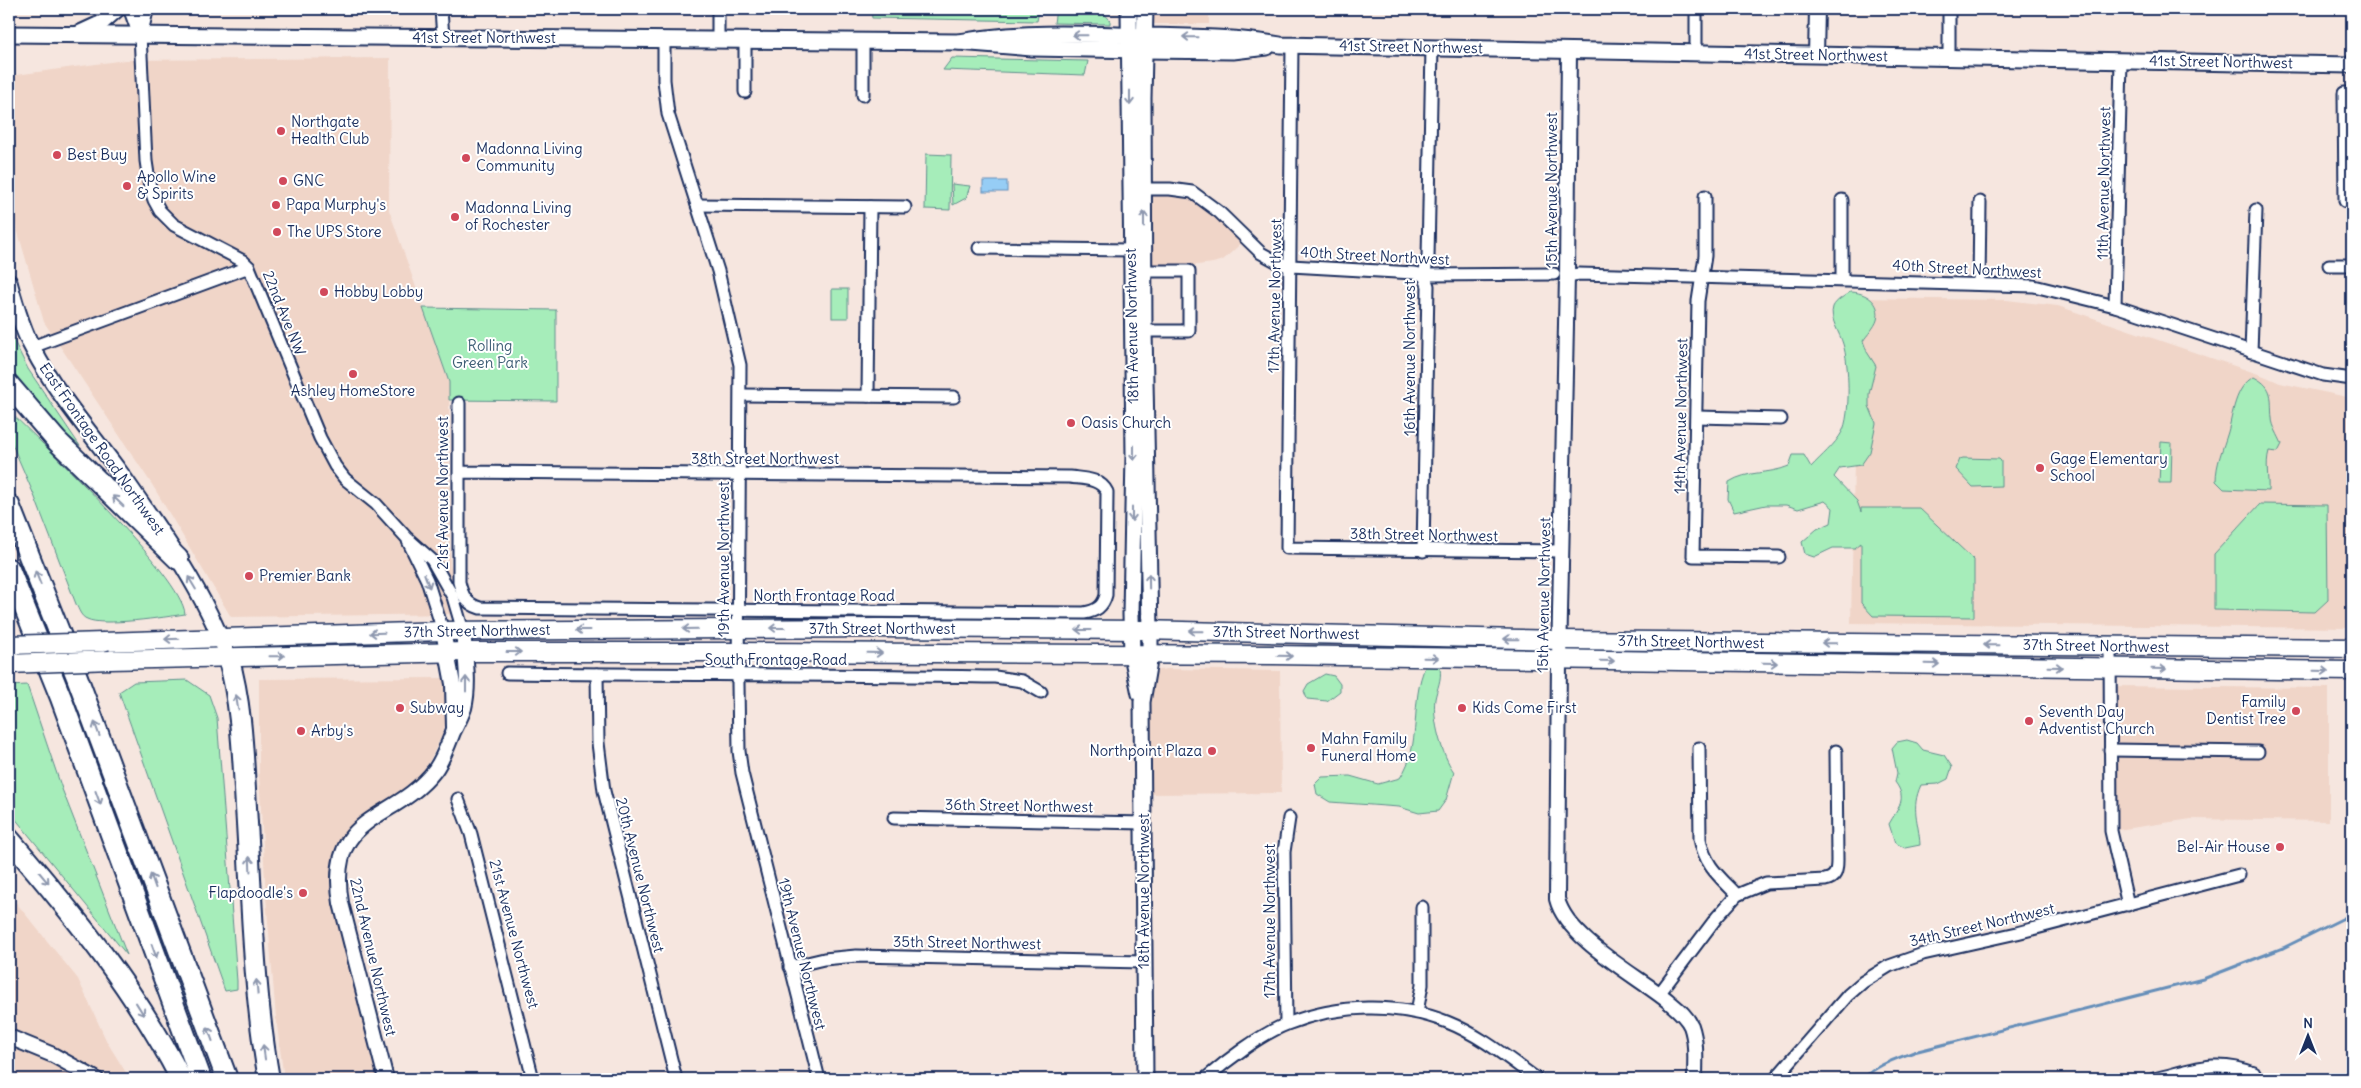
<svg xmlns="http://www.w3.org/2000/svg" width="2361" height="1088" font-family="Delius,sans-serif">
<rect width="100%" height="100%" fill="#f6e6df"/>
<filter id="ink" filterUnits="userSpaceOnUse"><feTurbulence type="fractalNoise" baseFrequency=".02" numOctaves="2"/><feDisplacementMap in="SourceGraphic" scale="10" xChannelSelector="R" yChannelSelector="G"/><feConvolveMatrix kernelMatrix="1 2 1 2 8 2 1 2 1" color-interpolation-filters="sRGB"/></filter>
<g filter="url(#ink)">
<g fill="#f0d5c8">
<rect x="1152" y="9" width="57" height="15"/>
<path d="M390,58L389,210L449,382L450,565L463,614L231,617L153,486L44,322L15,222L9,180V76L125,60Z"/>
<path d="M1152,189L1181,190L1246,239L1223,260L1213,263L1197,265H1138V250Z"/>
<path d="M1857,298L2007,300L2058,306L2264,376L2280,383L2352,398V628L1851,623Z"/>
<path d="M1168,669L1280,671L1281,793L1144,794L1142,672Z"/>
<path d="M448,678L449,708L443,733L428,764L412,784L376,807L355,825L334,863L332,882L338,913L378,1079H284L276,1018L266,897L259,774V679Z"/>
<path d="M2110,686L2329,688V821L2191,819L2111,831Z"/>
<path d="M9,894L78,979L107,1042L130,1079H9Z"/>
</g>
<g fill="#a6edba" stroke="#608e8c">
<path d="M871,9L1039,10L1037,21L872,18Z"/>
<path d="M1056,9H1100L1110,20V24L1054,23Z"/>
<path d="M952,58L1088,61L1085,75L943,70Z"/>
<path d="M926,154L951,155L950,210L925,209Z"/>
<path d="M952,184L970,186L966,198L953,205Z"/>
<rect x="832" y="289" width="16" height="29"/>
<path d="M1850,292C1865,292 1882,302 1877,320C1875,327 1867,335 1863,341L1867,352L1876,366L1869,394V406L1876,423L1870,452L1861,465L1840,468L1834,477L1857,501L1861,512V508H1919L1974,560V617L1873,616L1861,603V543L1855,548H1833L1814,557L1805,554L1802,542L1817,529L1831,523L1833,508L1825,501L1798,509L1786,505H1766L1734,512L1728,499L1729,482C1748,470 1768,475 1789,466L1793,455H1804L1811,467C1821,456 1835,445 1842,432C1851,416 1849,362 1843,344C1840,333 1829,319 1833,307C1836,300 1845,296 1850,292Z"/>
<path d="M423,308L556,310V401L449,400V382Z"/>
<path d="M9,331L28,369L80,446L50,420L9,366Z"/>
<path d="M2254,377C2275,388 2270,398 2272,418C2272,426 2279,436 2282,444L2278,452L2269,451C2265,465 2269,477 2268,491L2224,489L2216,481C2216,463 2223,449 2228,432C2233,414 2235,386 2254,377Z"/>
<path d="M9,411C41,442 183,577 185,614C166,617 102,627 87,619C81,617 79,610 76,604L34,495L9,437Z"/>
<path d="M2161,442L2172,443L2171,483H2159Z"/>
<path d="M1963,458L1999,459L2001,461V486L1973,487L1956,469L1960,459Z"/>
<path d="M2260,504L2327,505L2328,600L2315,612L2214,610V554Z"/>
<path d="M1432,664L1440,668C1442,680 1437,688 1435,699C1432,720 1442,755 1454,772L1446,800L1438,811L1419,813L1399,807L1330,802L1317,794L1315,784L1322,777L1350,776L1378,784L1400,778C1423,744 1409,701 1426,665Z"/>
<path d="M1325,674L1334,676L1340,684V691L1327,701L1307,699L1304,691L1308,684Z"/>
<path d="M187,680L209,695L217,718L237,981V989L225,991L119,692L134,682Z"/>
<path d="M27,685L62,789L127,955L9,811V686Z"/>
<path d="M1907,740L1917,743L1923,750L1944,755L1952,767L1948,779L1938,784L1921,785C1910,809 1919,821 1920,845L1905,848L1895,843L1889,824C1898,808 1908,799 1895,782L1897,773L1892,748L1897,742Z"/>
</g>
<rect fill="#96cdf5" stroke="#658eb9" x="983" y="181" width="24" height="11"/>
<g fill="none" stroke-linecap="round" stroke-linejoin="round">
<path stroke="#658eb9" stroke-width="3" d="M1863,1079C1876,1065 1896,1059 1914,1052L2203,979L2283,948L2352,914"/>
<defs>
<g id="minor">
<path d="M441,9L443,38"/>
<path d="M140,34L146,161L150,188L154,200L160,211L174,225L243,261L249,267L320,438L335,466L345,479L376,504L406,537L432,560L453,597L463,631"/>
<path d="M664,39V80L668,114L718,271L740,365L738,684L739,751L742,773L819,1079"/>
<path d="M718,40V9"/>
<path d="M745,40V92"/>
<path d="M1292,45L1287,548L1561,551"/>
<path d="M1696,53V9"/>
<path d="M1949,58V9"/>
<path d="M863,95V41"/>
<path d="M1137,189H1170L1192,192L1219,212L1261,253L1281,264L1291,266L1414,273L1424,275L1554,274"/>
<path d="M1705,196V256L1698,301L1693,556L1779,557"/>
<path d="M1842,200V280"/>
<path d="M2345,201L2344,93H2352"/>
<path d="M697,205L905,207"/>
<path d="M979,248L1131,250"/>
<path d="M2329,265H2352"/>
<path d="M1144,271H1189V331H1144"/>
<path d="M1567,276L1579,274L2034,286L2115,306L2323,375L2352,379"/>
<path d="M1979,284L1980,202"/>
<path d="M2115,306L2121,61"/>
<path d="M32,347L249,267"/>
<path d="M2251,352L2256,210"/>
<path d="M741,395L954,397"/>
<path d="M868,396L870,207"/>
<path d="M459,403V582C462,595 466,604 480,608L1084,613C1096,611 1103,607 1106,595L1107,492C1100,478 1084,479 1070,477L459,472"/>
<path d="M1697,417L1781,419"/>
<path d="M408,541L427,580L443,631"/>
<path d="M1423,551L1428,286L1424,275L1428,258L1432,47"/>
<path d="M2110,646L2111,831L2128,905"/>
<path d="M507,673C670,675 832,674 995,677L1022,681L1041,692"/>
<path d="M597,674L598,743L604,791L676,1079"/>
<path d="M1699,748L1700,839C1705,866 1719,876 1737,895"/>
<path d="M2110,750L2258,752"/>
<path d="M458,799L471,834L533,1079"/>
<path d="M894,818L1144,823"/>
<path d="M790,967L824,959L856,956L1144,962"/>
<path d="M1659,994L1717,917L1737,895L1766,883L1825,880C1836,878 1837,871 1837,860L1836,751"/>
<path d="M1417,1012L1422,985V907"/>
<path d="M1286,1024L1284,852L1289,818"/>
<path d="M1205,1079C1226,1061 1261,1034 1287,1024C1338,1004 1397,1002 1447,1022C1480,1035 1509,1059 1537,1079"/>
<path d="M1775,1079L1848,995L1863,982L1889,966L1923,954L2017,933L2239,875"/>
<path d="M2154,1079C2193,1070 2215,1058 2254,1073L2256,1079"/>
</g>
<g id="tertiary">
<path d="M131,9L140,34"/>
<path d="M77,34L103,22L118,9"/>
<path d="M140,34L146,9"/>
<path d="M1569,50L1567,276L1559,661L1557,899C1567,939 1636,975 1668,1001C1676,1008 1686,1015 1691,1026C1697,1043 1695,1062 1695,1079"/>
<path d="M1816,55L1817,9"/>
<path d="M443,631L453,684L454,727"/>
<path d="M9,1037L53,1055L96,1079"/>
<path d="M386,1079L341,903C326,811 394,824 435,770C443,759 448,745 453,732C457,724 461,717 464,708C470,684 465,655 463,631"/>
</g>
<g id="secondary">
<path d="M1129,9L1134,455L1131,614L1132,655L1140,694"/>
<path d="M1145,9L1143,98L1144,331L1150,630V655L1142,702L1145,1079"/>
<path d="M9,34L959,42L1032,48L1144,50L1233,51L1267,47"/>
<path d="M959,42C1021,31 1083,34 1146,36C1191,37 1235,37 1280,45L2352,65"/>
<path d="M9,282C15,304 22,329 33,349C57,395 91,433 121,474C161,531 204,591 228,657"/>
</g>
<g id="primary">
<path d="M103,642L443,631L879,628L1141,630L1559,640L2352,648"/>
<path d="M110,660L465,652H739L1273,655L2352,671"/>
</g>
<g id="motorway">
<path d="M9,385L57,441L178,559"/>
<path d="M9,505L77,677L227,1079"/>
<path d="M9,569L61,698L201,1079"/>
<path d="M228,657C242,705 243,757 246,807C252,898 253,990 269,1079"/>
<path d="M9,839C74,915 135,989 181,1079"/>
</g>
</defs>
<use href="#minor" stroke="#1b2f5e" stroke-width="15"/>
<use href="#tertiary" stroke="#1b2f5e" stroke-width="18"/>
<use href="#secondary" stroke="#1b2f5e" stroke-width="19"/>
<use href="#primary" stroke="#1b2f5e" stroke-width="21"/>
<use href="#motorway" stroke="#1b2f5e" stroke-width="24"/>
<use href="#minor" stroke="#fff" stroke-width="11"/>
<use href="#tertiary" stroke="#fff" stroke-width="14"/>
<use href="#secondary" stroke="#fff" stroke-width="15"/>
<use href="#primary" stroke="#fff" stroke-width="18"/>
<use href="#motorway" stroke="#fff" stroke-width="20"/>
<defs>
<g id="primary-bridge">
<path d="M9,645L103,642"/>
<path d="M9,664L110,660"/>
</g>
</defs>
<use href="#primary-bridge" stroke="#1b2f5e" stroke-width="21" stroke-linecap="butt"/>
<use href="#primary-bridge" stroke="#fff" stroke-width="18"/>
</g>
<defs><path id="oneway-shaft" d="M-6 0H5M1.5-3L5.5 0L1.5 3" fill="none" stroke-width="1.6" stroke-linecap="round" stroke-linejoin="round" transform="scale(1.25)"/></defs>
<g stroke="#8d97ae">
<use href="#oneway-shaft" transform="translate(1080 35) rotate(-179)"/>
<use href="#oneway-shaft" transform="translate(1190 37) rotate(-179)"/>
<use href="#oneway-shaft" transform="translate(1130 98) rotate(90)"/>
<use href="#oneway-shaft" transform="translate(1144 219) rotate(-90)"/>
<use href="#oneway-shaft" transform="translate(1134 453) rotate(90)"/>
<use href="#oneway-shaft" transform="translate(118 501) rotate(-136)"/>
<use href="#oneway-shaft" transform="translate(1132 514) rotate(90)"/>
<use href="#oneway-shaft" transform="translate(38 578) rotate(-112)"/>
<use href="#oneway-shaft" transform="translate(427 581) rotate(69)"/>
<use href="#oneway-shaft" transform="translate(1149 581) rotate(-91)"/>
<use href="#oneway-shaft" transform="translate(192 583) rotate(-121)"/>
<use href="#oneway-shaft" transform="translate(777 628) rotate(-180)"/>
<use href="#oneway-shaft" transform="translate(690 629) rotate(179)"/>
<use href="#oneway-shaft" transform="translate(583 630) rotate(180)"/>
<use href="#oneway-shaft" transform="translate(1083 630) rotate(-180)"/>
<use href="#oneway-shaft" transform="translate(1196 631) rotate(-179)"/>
<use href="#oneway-shaft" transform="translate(377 633) rotate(178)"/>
<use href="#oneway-shaft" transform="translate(172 639) rotate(178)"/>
<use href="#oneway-shaft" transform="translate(1511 639) rotate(-179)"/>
<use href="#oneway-shaft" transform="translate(1829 643) rotate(-179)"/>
<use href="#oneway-shaft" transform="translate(1991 645) rotate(-179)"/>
<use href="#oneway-shaft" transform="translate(514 652)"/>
<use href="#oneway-shaft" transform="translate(875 653) rotate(1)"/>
<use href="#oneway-shaft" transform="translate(277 656) rotate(-1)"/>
<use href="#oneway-shaft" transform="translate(1285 656) rotate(1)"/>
<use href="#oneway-shaft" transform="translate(1431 658) rotate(1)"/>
<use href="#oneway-shaft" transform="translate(1607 661) rotate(1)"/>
<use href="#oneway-shaft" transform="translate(1770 663) rotate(1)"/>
<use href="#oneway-shaft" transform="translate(1932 664) rotate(1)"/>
<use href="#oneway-shaft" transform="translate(2055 667) rotate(1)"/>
<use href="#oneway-shaft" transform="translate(2159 669) rotate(1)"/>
<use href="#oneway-shaft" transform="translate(2321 671) rotate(1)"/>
<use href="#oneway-shaft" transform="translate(466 684) rotate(-90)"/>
<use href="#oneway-shaft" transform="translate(237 702) rotate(-99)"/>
<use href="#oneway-shaft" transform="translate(97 729) rotate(-110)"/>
<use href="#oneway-shaft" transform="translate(98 798) rotate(70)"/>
<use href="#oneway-shaft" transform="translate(250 864) rotate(-93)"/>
<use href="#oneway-shaft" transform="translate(44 878) rotate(50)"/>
<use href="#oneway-shaft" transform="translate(153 881) rotate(-110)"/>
<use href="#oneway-shaft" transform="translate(154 951) rotate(70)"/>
<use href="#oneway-shaft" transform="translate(257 987) rotate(-95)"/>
<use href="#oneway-shaft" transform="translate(140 1009) rotate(58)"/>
<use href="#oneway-shaft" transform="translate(210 1034) rotate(-110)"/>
<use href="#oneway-shaft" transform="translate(264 1052) rotate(-98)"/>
</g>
</g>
<g fill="#d1495b" stroke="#fff" stroke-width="2">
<circle cx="281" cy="131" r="5"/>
<circle cx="57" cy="155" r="5"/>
<circle cx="466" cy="158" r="5"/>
<circle cx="283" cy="181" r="5"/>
<circle cx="127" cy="186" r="5"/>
<circle cx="276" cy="205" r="5"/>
<circle cx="455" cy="217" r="5"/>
<circle cx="277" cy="232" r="5"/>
<circle cx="324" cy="292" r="5"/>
<circle cx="353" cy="374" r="5"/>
<circle cx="1071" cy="423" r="5"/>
<circle cx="2040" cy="468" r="5"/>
<circle cx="249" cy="576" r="5"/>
<circle cx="400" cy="708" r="5"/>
<circle cx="1462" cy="708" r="5"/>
<circle cx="2296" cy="711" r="5"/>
<circle cx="2029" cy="721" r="5"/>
<circle cx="301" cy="731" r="5"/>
<circle cx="1311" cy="748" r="5"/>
<circle cx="1212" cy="751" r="5"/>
<circle cx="2280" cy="847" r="5"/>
<circle cx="303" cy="893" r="5"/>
</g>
<g text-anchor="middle" stroke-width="4" stroke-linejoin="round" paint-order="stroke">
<g font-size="15" fill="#1b2f5e" stroke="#fff">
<text x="484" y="43">41st Street Northwest</text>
<text transform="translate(1411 47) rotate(1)" y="5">41st Street Northwest</text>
<text transform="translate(1816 55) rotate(1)" y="5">41st Street Northwest</text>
<text transform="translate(2221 62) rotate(1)" y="5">41st Street Northwest</text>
<text transform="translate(2104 183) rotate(-89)" y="5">11th Avenue Northwest</text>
<text transform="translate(1552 190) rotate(-90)" y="5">15th Avenue Northwest</text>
<text transform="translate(1375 256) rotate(3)" y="5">40th Street Northwest</text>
<text transform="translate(1967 269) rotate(3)" y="5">40th Street Northwest</text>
<text transform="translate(1275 296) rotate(-89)" y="5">17th Avenue Northwest</text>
<text transform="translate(284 313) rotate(68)" y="5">22nd Ave NW</text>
<text transform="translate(1132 326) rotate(-91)" y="5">18th Avenue Northwest</text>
<text transform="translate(1410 358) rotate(-90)" y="5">16th Avenue Northwest</text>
<text transform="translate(1681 416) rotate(-89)" y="5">14th Avenue Northwest</text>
<text transform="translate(102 449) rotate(55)" y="5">East Frontage Road Northwest</text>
<text x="765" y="464">38th Street Northwest</text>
<text transform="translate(443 493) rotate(-90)" y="5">21st Avenue Northwest</text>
<text transform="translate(1424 535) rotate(1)" y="5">38th Street Northwest</text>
<text transform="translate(724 559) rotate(-90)" y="5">19th Avenue Northwest</text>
<text transform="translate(1544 595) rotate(-89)" y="5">15th Avenue Northwest</text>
<text x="824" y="601">North Frontage Road</text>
<text x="882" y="634">37th Street Northwest</text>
<text transform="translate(477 631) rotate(-1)" y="5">37th Street Northwest</text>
<text transform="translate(1286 633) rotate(1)" y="5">37th Street Northwest</text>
<text transform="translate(1691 642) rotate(1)" y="5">37th Street Northwest</text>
<text transform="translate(2096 646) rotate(1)" y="5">37th Street Northwest</text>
<text x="776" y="665">South Frontage Road</text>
<text transform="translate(1019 806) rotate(1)" y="5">36th Street Northwest</text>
<text transform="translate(640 875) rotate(76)" y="5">20th Avenue Northwest</text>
<text transform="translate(1144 891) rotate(-90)" y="5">18th Avenue Northwest</text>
<text transform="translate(1270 921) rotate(-90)" y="5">17th Avenue Northwest</text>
<text transform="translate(1982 925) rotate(-13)" y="5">34th Street Northwest</text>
<text transform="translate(514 934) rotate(75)" y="5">21st Avenue Northwest</text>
<text transform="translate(967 943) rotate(1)" y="5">35th Street Northwest</text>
<text transform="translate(802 954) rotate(76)" y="5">19th Avenue Northwest</text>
<text transform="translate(373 957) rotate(77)" y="5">22nd Avenue Northwest</text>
</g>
<g font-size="15" fill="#1b2f5e" stroke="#fff" text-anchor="start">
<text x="291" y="127">Northgate<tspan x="291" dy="17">Health Club</tspan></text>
<text x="476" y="154">Madonna Living<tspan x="476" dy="17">Community</tspan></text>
<text x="67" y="160">Best Buy</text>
<text x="137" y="182">Apollo Wine<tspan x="137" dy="17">&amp; Spirits</tspan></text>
<text x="293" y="186">GNC</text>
<text x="286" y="210">Papa Murphy's</text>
<text x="465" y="213">Madonna Living<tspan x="465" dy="17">of Rochester</tspan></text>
<text x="287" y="237">The UPS Store</text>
<text x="334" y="297">Hobby Lobby</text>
<text x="353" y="396" text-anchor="middle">Ashley HomeStore</text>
<text x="1081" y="428">Oasis Church</text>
<text x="2050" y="464">Gage Elementary<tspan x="2050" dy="17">School</tspan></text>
<text x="259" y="581">Premier Bank</text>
<text x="2286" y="707" text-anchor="end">Family<tspan x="2286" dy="17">Dentist Tree</tspan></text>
<text x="410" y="713">Subway</text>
<text x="1472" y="713">Kids Come First</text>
<text x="2039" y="717">Seventh Day<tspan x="2039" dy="17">Adventist Church</tspan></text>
<text x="311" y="736">Arby's</text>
<text x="1321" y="744">Mahn Family<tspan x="1321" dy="17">Funeral Home</tspan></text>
<text x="1202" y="756" text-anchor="end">Northpoint Plaza</text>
<text x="2270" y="852" text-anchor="end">Bel-Air House</text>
<text x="293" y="898" text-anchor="end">Flapdoodle's</text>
</g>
<g font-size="15" fill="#3e5e75" stroke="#fff">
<text x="490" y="351">Rolling<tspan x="490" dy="17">Green Park</tspan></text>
</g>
</g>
<rect width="2361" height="1088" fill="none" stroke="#fff" stroke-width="30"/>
<rect x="15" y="15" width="2331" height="1058" fill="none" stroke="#1b2f5e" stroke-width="2" filter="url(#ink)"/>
<g transform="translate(2308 1036)" stroke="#ffffff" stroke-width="4" paint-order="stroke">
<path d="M0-4L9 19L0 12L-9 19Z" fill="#1b2f5e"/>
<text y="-8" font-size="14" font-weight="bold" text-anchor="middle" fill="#1b2f5e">N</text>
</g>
</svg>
